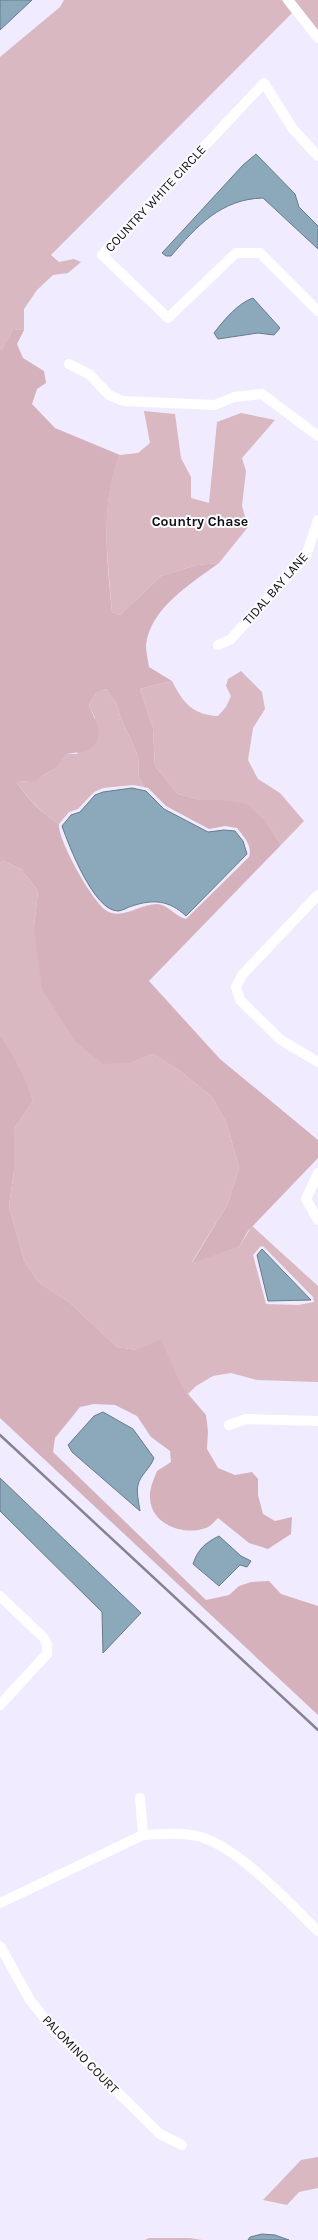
<svg xmlns="http://www.w3.org/2000/svg" width="318" height="2240" font-family="Karla,sans-serif">
<rect width="100%" height="100%" fill="#f0ebff"/>
<g fill="#d9b8c1" fill-rule="evenodd">
<path d="M64,0H282L292,13L51,255L59,262L74,259L81,262L68,273L53,275L37,290L24,309V330L13,329L2,352L0,348V57L60,7Z"/>
<path d="M294,0H318V31Z"/>
<path d="M144,411L175,414L181,458L191,477V498L209,503L217,422L241,413L275,420L242,458L246,471L242,506L248,527L219,563L197,565L161,576L120,615L112,612C108,560 99,504 120,455L138,453L150,443Z"/>
<path d="M241,671L262,692L265,709L253,728L248,760L258,779L280,793L304,821L281,845L267,823L223,800H201L178,794L155,766L153,728L140,689L172,681C183,703 193,715 218,716L226,707L231,696L226,686L228,679Z"/>
<path d="M106,689L116,702L120,716L138,756L139,778L144,787L133,785L103,788L94,792L78,809L69,812L59,824C43,814 27,798 17,782C41,782 51,772 67,754H77L95,718L89,705L96,693Z"/>
<path d="M3,861L21,869L38,891L34,927L133,1062L153,1054L180,1071L212,1097L227,1124L239,1168L228,1203L192,1262L239,1247L252,1226L318,1286V1382L257,1380L231,1373L213,1376L196,1386L188,1394L136,1350L117,1347L69,1302L38,1282L24,1260L9,1206L14,1171V1129L33,1101L0,1034V864ZM261,1246L264,1247L313,1297L314,1302L298,1305L266,1304L253,1255Z"/>
<path d="M318,2157V2188L299,2192L287,2205L263,2200L301,2160Z"/>
<path d="M149,2238H190L202,2240H145Z"/>
</g>
<g fill="#d5b2bb" fill-rule="evenodd">
<path d="M13,329L24,330L17,344L23,358L44,371L46,383L37,389L32,404L55,428L120,455C100,503 107,560 112,612L120,615L161,576L197,565L219,563C192,583 150,608 146,645C146,652 148,660 149,667L172,681L140,689L153,728L155,766L178,794L201,800H223L247,804L267,823L281,845L149,981L220,1059L318,1140V1158L248,1231L239,1247L192,1263L228,1203L239,1168L227,1124L212,1097L180,1071L153,1054L133,1062L103,1064L75,1041L42,989L34,927L38,891L21,869L3,861L0,864V348L2,351ZM106,689L116,702L120,716L138,756L139,778L144,787L148,788L166,806L209,829L225,826L237,828C243,836 253,846 249,857L186,919C176,917 169,905 157,904C141,904 121,920 107,911C93,903 57,839 59,824C43,814 27,799 17,782L35,781L56,767L67,754L87,751L97,742L99,729L89,705L96,693Z"/>
<path d="M0,1034L22,1073L33,1101L14,1129V1171L9,1206L24,1260L38,1282L69,1302L117,1347L136,1350L161,1340L182,1387L206,1415L208,1431L207,1449L218,1468L235,1475L252,1472L258,1479V1495L263,1514L275,1521L292,1517L291,1534L268,1549L249,1543L218,1518C215,1521 211,1526 206,1528C184,1536 151,1525 150,1498C149,1489 154,1479 157,1471L171,1462L170,1451L151,1437L137,1416L115,1405L94,1404L80,1407L55,1438L53,1452L206,1600L229,1595L239,1586L251,1582L269,1581L281,1594L318,1606V1715L0,1418Z"/>
</g>
<g fill="#8ca9bc" stroke="#677b8b">
<path d="M0,0H32L0,30Z"/>
<path d="M256,154L295,194L299,207L318,226V249L263,198C221,199 197,226 171,256H166L162,253L243,165Z"/>
<path d="M253,298L280,328L274,335L258,333L218,339L214,333C223,321 238,303 253,298Z"/>
<path d="M132,788L146,791L164,809L208,832L224,830L235,831L243,841L247,854L186,916C169,900 153,899 132,906C128,907 122,911 118,911C94,911 69,846 62,826L71,815L80,812L95,795L103,792Z"/>
<path d="M262,1249L311,1300L268,1301L257,1255Z"/>
<path d="M103,1412L133,1429L154,1458C150,1469 140,1475 138,1485C136,1492 139,1503 140,1511L72,1452L68,1445L94,1416Z"/>
<path d="M0,1478L141,1613L103,1653L102,1612L0,1511Z"/>
<path d="M219,1536L241,1556L251,1561L247,1567L240,1565L219,1586L193,1564C198,1549 205,1543 219,1536Z"/>
<path d="M262,2234L275,2235L289,2240H248L250,2237Z"/>
</g>
<g fill="none" stroke-linecap="round" stroke-linejoin="round">
<g stroke="#fff" stroke-width="10">
<path d="M288,0L318,38"/>
<path d="M318,156L293,129L264,83L102,255L168,318L236,253H260L318,311"/>
<path d="M69,364L89,374L109,395L123,401L215,405L234,397L262,394L318,436"/>
<path d="M218,645L230,640L306,556L318,520"/>
<path d="M318,895L242,975L236,987L240,1000L281,1040L318,1062"/>
<path d="M318,1173L306,1199L318,1220"/>
<path d="M229,1425L246,1419L318,1421"/>
<path d="M0,1596L44,1638L47,1645V1654L0,1705"/>
<path d="M140,1798L143,1835"/>
<path d="M0,1903L143,1835C162,1834 183,1832 201,1837C240,1849 288,1902 318,1931"/>
<path d="M0,1946L30,2000L53,2029L160,2134L182,2145"/>
</g>
<path stroke="#868291" stroke-width="2.5" d="M0,1435L318,1730"/>
</g>
<g text-anchor="middle" stroke-width="4" stroke-linejoin="round" paint-order="stroke">
<g font-size="13" fill="#120f1a" stroke="#fbfbfb">
<text transform="translate(155 198) rotate(-47)" y="5">COUNTRY WHITE CIRCLE</text>
<text transform="translate(275 588) rotate(-49)" y="5">TIDAL BAY LANE</text>
<text transform="translate(81 2054) rotate(46)" y="5">PALOMINO COURT</text>
</g>
<g font-size="14" font-weight="bold" fill="#120f1a" stroke="#fbfbfb">
<text x="200" y="526">Country Chase</text>
</g>
</g>
</svg>
